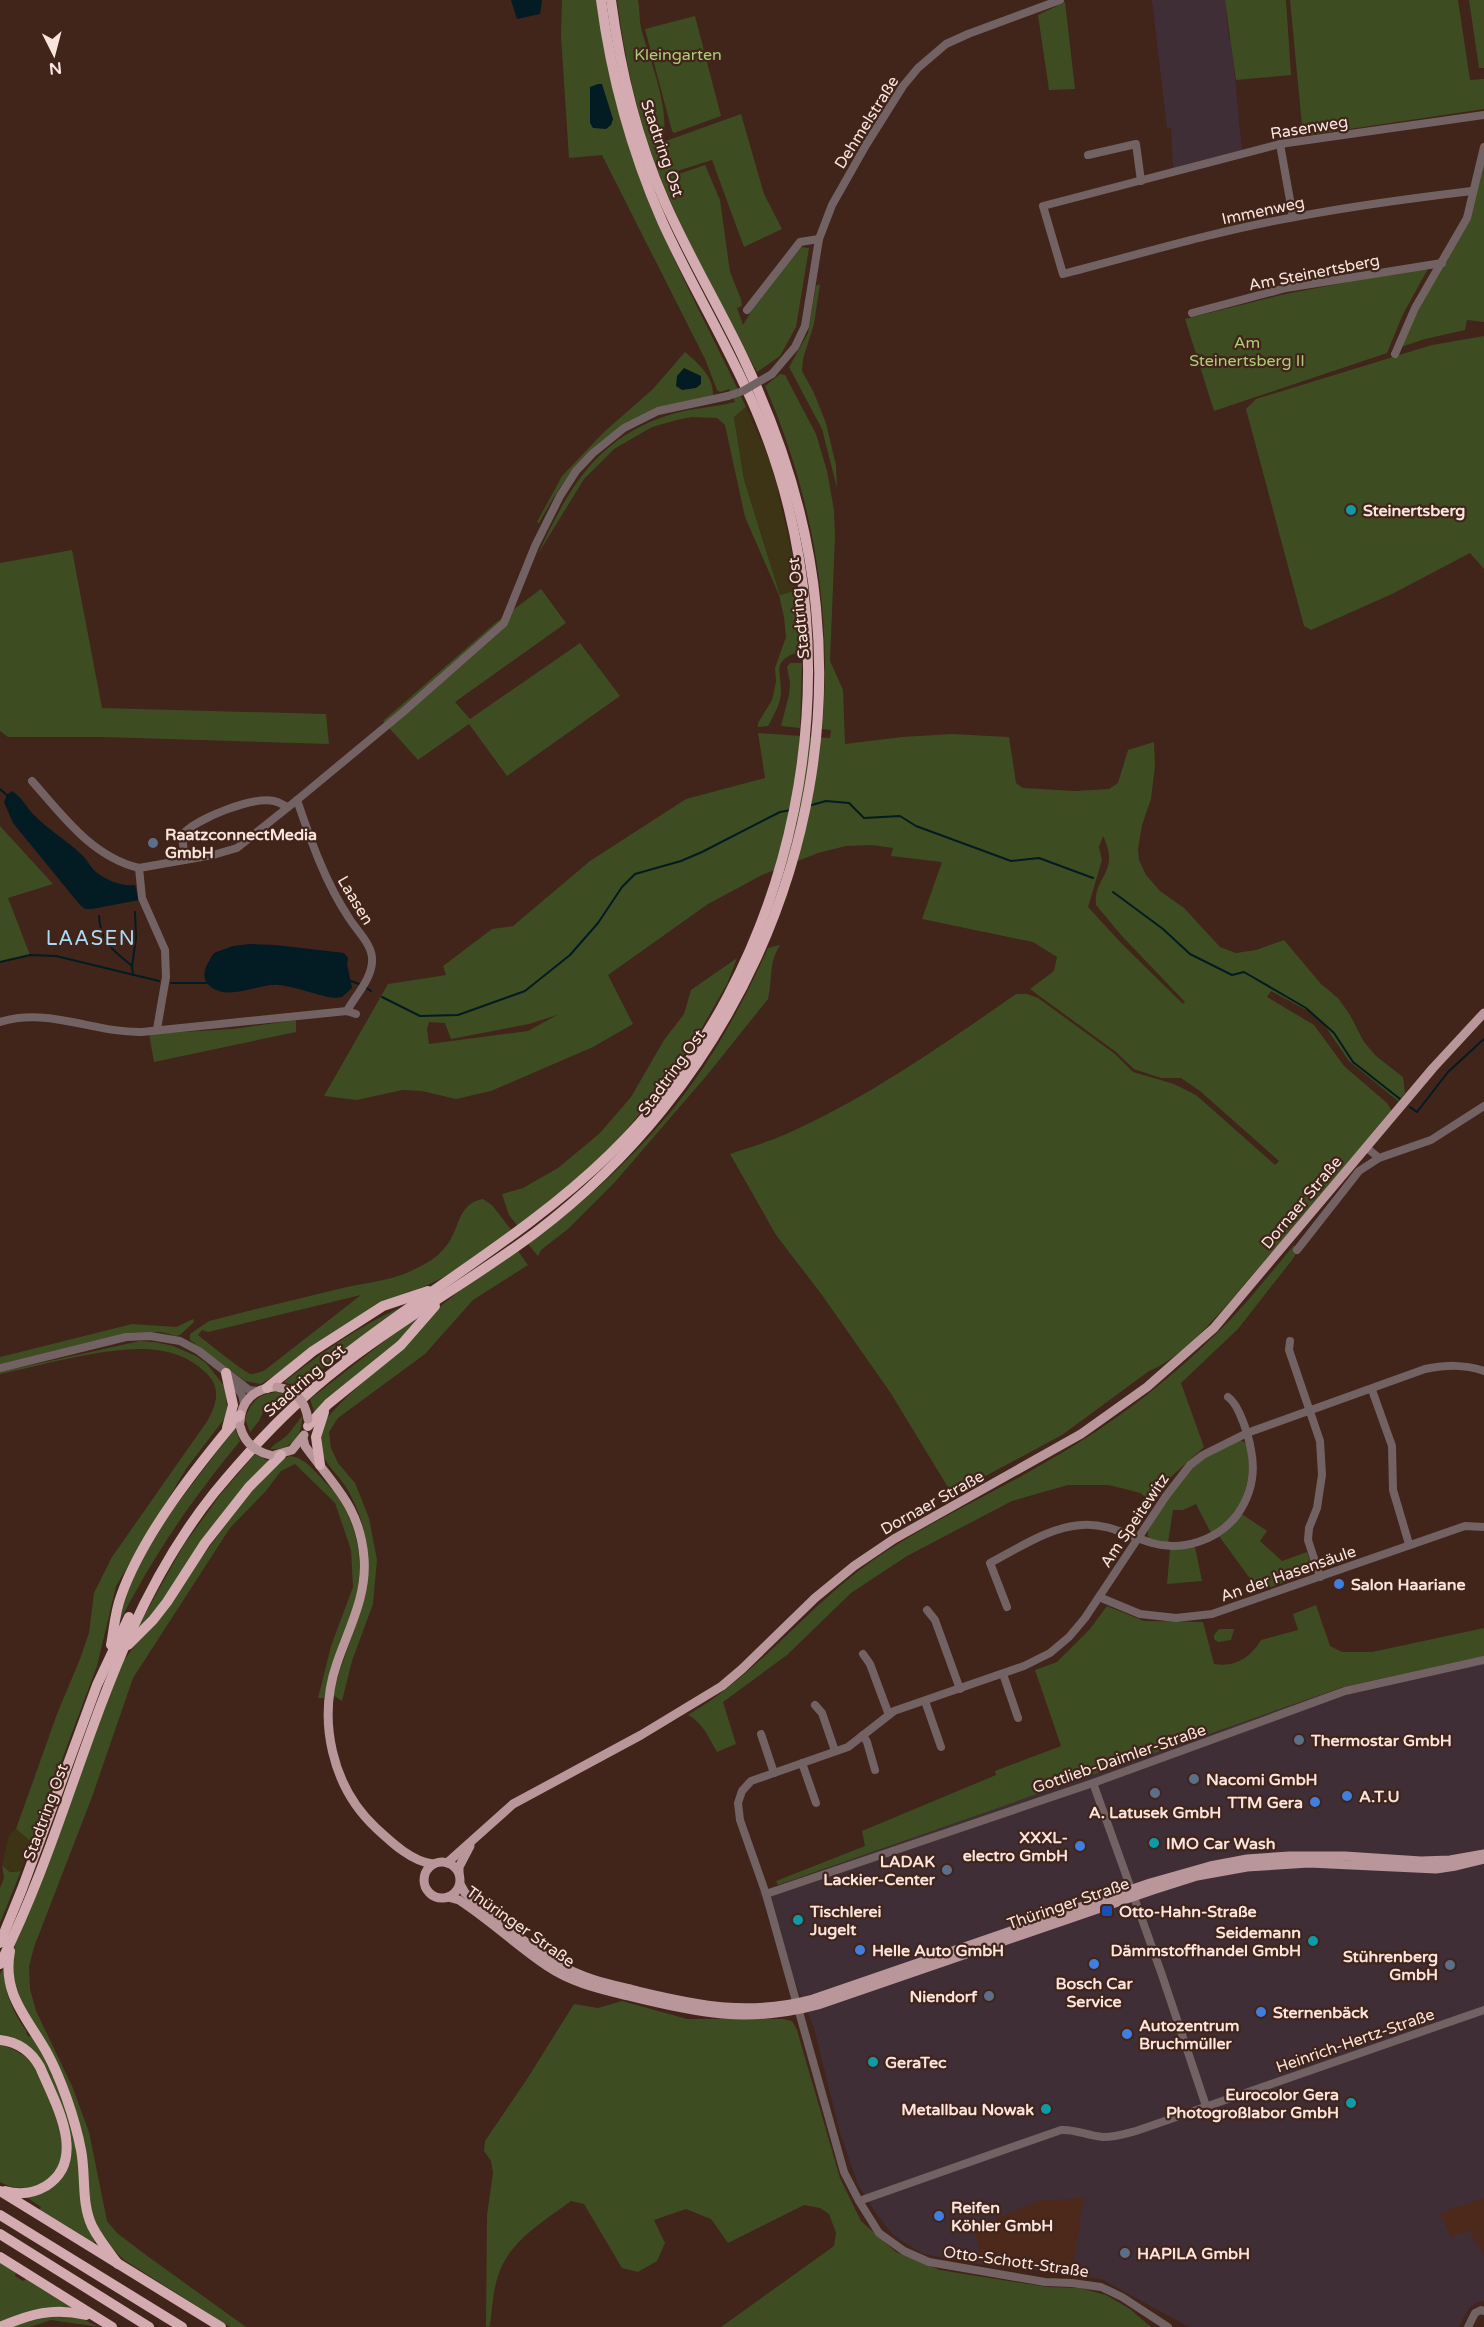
<svg xmlns="http://www.w3.org/2000/svg" width="1484" height="2327" font-family="'Varela Round',sans-serif">
<rect width="100%" height="100%" fill="#41241a"/>
<g fill="#402e37">
<path d="M1152,0H1225L1229,39L1231,38L1242,150L1173,168L1171,128H1167Z"/>
<path d="M1484,1656V2301L1476,2303L1469,2308L1459,2327H1189L1101,2279L977,2264L923,2254L893,2235L877,2215L858,2185L840,2133L814,2028L759,1892L1343,1687Z"/>
</g>
<g fill="#4d291c">
<path d="M1084,2198L1072,2273L978,2261L979,2248L974,2228L1041,2200Z"/>
<path d="M1484,2198V2256L1469,2230L1451,2237L1440,2213Z"/>
</g>
<g fill="#3d4d21" fill-rule="evenodd">
<path d="M562,0H596C606,61 618,120 640,178C669,257 711,331 746,407L734,417L744,479L780,595L796,590L803,644L802,651C766,661 785,674 780,700C778,708 772,718 768,726L758,727V723L772,700L776,682L775,668L786,637L784,617L779,595L745,517L725,425L717,418L692,417L677,420L652,427L614,449L584,479L538,554C569,487 597,437 672,414C693,408 715,407 735,402L729,389L720,392L717,390L705,359L602,155L569,158L561,36Z"/>
<path d="M617,0H638C640,9 639,19 641,28C650,62 670,106 663,142L741,114L764,194L782,229L744,247L712,160L674,172L676,175L705,165L720,200L730,272L741,299L742,306L737,308L743,325L759,298L801,247L809,248L796,327L780,356L757,372C723,307 686,242 659,174C637,119 625,59 617,0Z"/>
<path d="M1225,0H1286L1291,75L1236,80Z"/>
<path d="M1290,0H1458L1470,80L1484,79V109L1303,136Z"/>
<path d="M1469,0H1484V68H1479Z"/>
<path d="M1065,2L1075,89L1049,90L1038,15Z"/>
<path d="M695,16L721,116L674,133L672,131L645,29Z"/>
<path d="M1484,162V322L1467,320L1465,330L1425,339L1401,347L1416,311L1457,242Z"/>
<path d="M1429,267L1403,314L1387,353L1214,411L1185,319L1285,294Z"/>
<path d="M820,284L814,324L803,359L802,371L814,393L826,423L836,465L837,488L822,429L789,367L808,333L816,286Z"/>
<path d="M1484,336V569L1470,553L1392,594L1311,630L1304,626L1246,409L1256,399L1432,345Z"/>
<path d="M685,352C698,363 714,377 713,395C701,400 688,400 676,404C666,407 656,413 646,417C589,443 569,469 539,523L537,522L562,476L604,432L653,389Z"/>
<path d="M780,374L785,375L816,434L827,471L834,510L835,537L830,661L843,690L845,744L902,737L952,734L1009,737L1016,783L1023,788L1075,791L1109,789L1118,783L1128,750L1154,742L1155,766L1151,799L1142,825L1138,849L1139,860L1146,875L1160,891L1184,908L1220,947L1236,953L1256,950L1284,940L1321,984L1338,998L1350,1015L1364,1042L1376,1056L1403,1077L1405,1093L1398,1101L1349,1061L1325,1026L1312,1013L1271,991L1267,997L1314,1025L1344,1066L1387,1103L1392,1111C1347,1165 1302,1219 1255,1272C1228,1303 1186,1357 1149,1371L1062,1435L952,1494L890,1392L822,1295L776,1235L730,1154C748,1148 768,1142 786,1134C866,1099 944,1044 1016,994H1027L1038,998L1115,1054L1133,1072L1174,1084L1196,1095L1275,1165L1279,1161L1200,1091L1181,1078H1161L1134,1069L1116,1052L1030,989L1054,971L1057,957L1033,942L922,919L942,862L891,856L893,848L872,845L846,846L818,853L762,875L708,904L608,975L633,1024L593,1047L491,1091L456,1099L422,1091L402,1090L357,1100L324,1096L388,984L446,975L443,966L492,929L513,926L590,861L686,799L765,778L758,733L830,738L831,730L822,729C833,611 812,494 765,386ZM1103,836C1121,873 1093,876 1096,905L1121,935L1185,1002L1183,1004L1122,944L1088,907L1102,860L1099,847ZM557,1015L528,1031L429,1044L427,1029L429,1022L445,1023L451,1039L529,1024Z"/>
<path d="M72,550L102,708L326,714L329,744L103,737H8L0,731V563Z"/>
<path d="M541,589L566,623L455,702L470,719L580,643L620,696L507,776L469,724L418,760L383,721L494,624Z"/>
<path d="M790,663H802L800,728L781,726L789,695L790,683L787,667Z"/>
<path d="M0,826L53,884L8,898L30,955L0,962Z"/>
<path d="M780,945C768,964 773,979 768,999L708,1074L615,1182L568,1229L541,1250L538,1256L528,1244C591,1198 649,1144 694,1081C723,1040 747,994 768,948Z"/>
<path d="M737,958L727,984L700,1031L665,1083L607,1153L519,1228L509,1215L502,1194L523,1188L558,1168L600,1133L631,1097L664,1040L684,1014L691,990Z"/>
<path d="M296,1020V1032L154,1062L149,1034L233,1029Z"/>
<path d="M483,1199L492,1205L513,1232C478,1255 446,1281 406,1293L261,1384L245,1381L190,1340V1334L209,1321C255,1309 301,1298 347,1287C371,1282 395,1280 417,1268C428,1263 439,1256 446,1246C460,1230 457,1203 483,1199ZM361,1295L265,1370C261,1372 255,1374 251,1374C245,1373 207,1342 198,1335L202,1330L208,1332Z"/>
<path d="M1294,1245L1297,1252L1292,1260L1238,1329L1181,1383L1204,1447L1172,1476L1153,1503L1140,1493L1125,1489L1108,1485H1068L1012,1501L907,1556L851,1593L787,1655L723,1702L736,1744L717,1752C709,1738 703,1723 688,1715C757,1675 805,1609 869,1563C924,1524 988,1496 1046,1462C1114,1424 1175,1376 1229,1321C1252,1297 1273,1270 1294,1245Z"/>
<path d="M518,1251L528,1265L473,1300L425,1354L338,1418L329,1432L331,1448L338,1463L355,1483L369,1518L377,1560L373,1604L352,1661L342,1701L333,1695C344,1646 373,1602 367,1550C366,1532 359,1511 350,1494C339,1472 314,1459 320,1431C325,1410 394,1357 413,1338C423,1327 432,1314 443,1304C466,1285 492,1268 518,1251Z"/>
<path d="M411,1303L355,1343L298,1388L284,1382C324,1351 364,1322 411,1303Z"/>
<path d="M422,1315L405,1337L315,1414L310,1399L391,1336Z"/>
<path d="M193,1319L194,1322L180,1335L176,1336L161,1332L126,1333L0,1364V1357L132,1324L176,1327Z"/>
<path d="M140,1341L155,1342L173,1346L196,1356L206,1363L225,1387L227,1408L224,1419L186,1469L116,1586L97,1666L31,1842L16,1829L57,1714L80,1659L89,1633L94,1593L112,1557L208,1420C218,1401 221,1386 204,1371C192,1360 179,1354 163,1351C121,1342 43,1365 0,1374V1372Z"/>
<path d="M279,1392L286,1396L275,1406L263,1412L259,1421L250,1432L245,1419C251,1401 259,1393 279,1392Z"/>
<path d="M302,1416C303,1435 291,1451 270,1449C275,1443 281,1441 286,1436C290,1433 298,1421 302,1416Z"/>
<path d="M235,1428L240,1441C190,1502 152,1557 117,1627L125,1594L139,1564L171,1512Z"/>
<path d="M1240,1440L1246,1443C1252,1467 1249,1488 1236,1510L1267,1531L1260,1541L1282,1561L1307,1552L1312,1567L1311,1573L1259,1591L1219,1536L1211,1533L1196,1504L1183,1510H1173L1168,1543L1152,1540L1148,1536V1530C1164,1505 1180,1472 1206,1456C1217,1450 1229,1445 1240,1440Z"/>
<path d="M255,1454L269,1461L161,1604L147,1621L136,1630L183,1546L220,1495Z"/>
<path d="M290,1456C306,1458 315,1472 326,1483C358,1516 366,1563 354,1606C351,1619 344,1632 339,1645C333,1662 328,1680 324,1698H318L331,1646L353,1587L351,1550L335,1503L295,1464L281,1471L265,1492L230,1528L133,1678L92,1797L34,1947L29,1967L30,1989L36,2011L72,2086L89,2132L107,2221L117,2233L146,2255L246,2327H230L124,2260L103,2239L91,2211L85,2145L15,1995L11,1963L16,1941L121,1664L256,1485L282,1459Z"/>
<path d="M1195,1547L1202,1581L1167,1584L1170,1549Z"/>
<path d="M1316,1605L1330,1646L1342,1652H1372L1484,1628V1656L1343,1687L778,1885L776,1881L865,1846L862,1831L996,1775L995,1771L1061,1746L1035,1670L1057,1662L1090,1629L1107,1606L1144,1621L1203,1622L1214,1664C1235,1668 1251,1657 1261,1640L1298,1630L1293,1614Z"/>
<path d="M1219,1629H1234L1231,1640L1218,1642L1214,1639V1635Z"/>
<path d="M2,1865L10,1872L21,1871L0,1923V1888L4,1878Z"/>
<path d="M4,1966C4,1992 12,2011 27,2032L26,2033L29,2037L31,2036C71,2095 82,2172 96,2241L92,2243L39,2211L41,2207L28,2198L19,2196L36,2195L68,2165L72,2154V2140L43,2064L0,2036V1974Z"/>
<path d="M622,2001L687,2019H783L792,2021L797,2030L840,2178L861,2221L896,2252L940,2270L1047,2287L1080,2288L1106,2295L1130,2309L1151,2327H721L834,2246L836,2233L829,2214L820,2208L804,2205L728,2243L711,2219L686,2209L654,2220L665,2243L657,2261L638,2272L622,2268L584,2204L571,2201C543,2222 509,2241 498,2276C493,2291 492,2310 490,2326L486,2327L487,2215L493,2173L491,2161L484,2151L485,2141L527,2079L574,2004L598,2008Z"/>
<path d="M0,2045C14,2048 26,2055 35,2067C44,2080 66,2140 63,2156C58,2184 23,2196 0,2182Z"/>
<path d="M0,2262L16,2272L15,2276L23,2281L26,2279L73,2308L0,2323Z"/>
<path d="M58,2314L83,2319L99,2327L51,2320L30,2327H11L26,2320Z"/>
</g>
<g fill="#3c3414">
<path d="M746,407L772,465L793,558L796,590L780,595L744,479L734,417Z"/>
<path d="M16,1829L31,1842L21,1871L10,1872L2,1865L9,1835Z"/>
</g>
<g fill="#031b23">
<path d="M511,0H542L540,14L517,19Z"/>
<path d="M598,84H602L613,119L611,125L606,129L593,128L590,123V87Z"/>
<path d="M684,368L701,376V384L696,388L682,390L676,386L677,376Z"/>
<path d="M12,791C22,797 26,807 34,815C49,830 66,840 81,854C87,859 90,867 96,872C108,881 120,886 135,885L139,900L92,909H85L80,905L13,823L4,802L7,795Z"/>
<path d="M250,944L276,945L344,953L348,958L347,964L352,988L342,997L334,998C315,995 298,987 279,985C258,983 224,1004 207,983C200,973 209,961 214,953L233,946Z"/>
</g>
<g fill="none" stroke-linecap="round" stroke-linejoin="round">
<g stroke="#031b23" stroke-width="2">
<path d="M0,789L9,797"/>
<path d="M808,806L826,801L849,803L864,818L900,816L916,826L1011,861L1039,858L1093,878"/>
<path d="M1113,892L1163,929L1190,954L1232,975L1244,972L1306,1008L1334,1033L1353,1062L1400,1099"/>
<path d="M99,916C101,944 112,949 132,966L133,975"/>
<path d="M0,962L30,955L56,956L159,981"/>
<path d="M132,966L136,938L135,912"/>
<path d="M351,981L359,984"/>
<path d="M171,983H210"/>
<path d="M365,987L371,991"/>
<path d="M382,997L420,1016L458,1015L525,991L570,955L598,923L622,887L635,874L681,861L702,852L780,812L791,810"/>
<path d="M1410,1107L1417,1112L1448,1072L1484,1039"/>
</g>
<g stroke="#736264" stroke-width="8">
<path d="M1280,144L1293,217"/>
<path d="M1088,155L1136,144L1141,181"/>
<path d="M1472,191C1413,198 1353,206 1295,217C1216,231 1140,254 1063,274L1043,206L1280,144L1484,115"/>
<path d="M747,310L800,242L819,239"/>
<path d="M1192,313L1286,288L1442,263"/>
<path d="M1395,354L1415,308L1467,218L1484,147"/>
<path d="M772,374L795,347L805,326L819,239L832,205L866,145L903,86L918,68L946,44L968,34L1060,0"/>
<path d="M32,781C62,815 92,857 139,868"/>
<path d="M297,800C311,841 325,882 349,918C357,931 374,946 372,962C371,980 355,996 347,1011"/>
<path d="M185,860L182,835C195,819 253,796 274,801C279,802 283,805 288,807"/>
<path d="M0,1022C50,1007 93,1033 142,1032L347,1011L356,1014"/>
<path d="M157,1029L166,977L165,950L142,898L139,868L213,855L237,848L297,800L402,713L504,623L535,546L560,496L576,471L593,453L624,428L658,411L728,396"/>
<path d="M1379,1158L1431,1140L1484,1106"/>
<path d="M1297,1250L1359,1171L1379,1158L1367,1148"/>
<path d="M1290,1341L1289,1350L1320,1441L1322,1475L1317,1508L1309,1528L1308,1540L1320,1577"/>
<path d="M0,1368L126,1337L150,1336L180,1341L199,1351L249,1390L258,1391"/>
<path d="M231,1379L242,1395L244,1404"/>
<path d="M1372,1390L1392,1446L1393,1490L1409,1544"/>
<path d="M1099,1597L1140,1614L1176,1618L1212,1614L1465,1526L1484,1527"/>
<path d="M1007,1607L990,1563C1019,1548 1049,1527 1082,1525C1108,1523 1128,1536 1152,1543C1182,1552 1218,1540 1237,1515C1251,1495 1256,1474 1251,1450C1249,1437 1239,1404 1228,1397"/>
<path d="M927,1610L935,1620L960,1689"/>
<path d="M863,1654L870,1664L889,1715"/>
<path d="M1003,1674L1018,1718"/>
<path d="M925,1701L941,1747"/>
<path d="M815,1705L822,1713L835,1751"/>
<path d="M761,1734L774,1773"/>
<path d="M863,1735L867,1742L875,1770"/>
<path d="M802,1763L816,1803"/>
<path d="M1093,1783L1162,1975L1206,2106"/>
<path d="M766,1894L1093,1783L1345,1691L1484,1660"/>
<path d="M859,2201L1061,2130C1076,2129 1088,2136 1103,2137C1115,2137 1125,2134 1136,2131L1484,2010"/>
<path d="M1168,2327L1122,2297L1101,2287L1072,2283L1045,2282L929,2262L904,2251L879,2233L859,2201L844,2172L766,1894L740,1820L738,1803L742,1791L751,1781L848,1747L894,1711L1024,1666L1050,1653L1069,1637L1085,1618L1166,1496L1190,1465L1203,1455L1247,1433L1425,1369C1447,1365 1463,1364 1484,1371"/>
<path d="M1468,2327L1475,2313L1481,2310L1484,2311"/>
</g>
<g stroke="#b8969a" stroke-width="9">
<path d="M240,1422C241,1401 254,1389 274,1387"/>
<path d="M303,1438L305,1446C333,1485 360,1506 364,1558C367,1596 349,1628 337,1663C317,1720 332,1787 376,1828C391,1842 412,1862 433,1864"/>
<path d="M275,1455L292,1450L304,1435"/>
<circle cx="442" cy="1880" r="18"/>
<path d="M447,1863L513,1804L641,1735L722,1686L742,1669L815,1598L854,1566L894,1539L1081,1434L1147,1387L1214,1328L1433,1068L1484,1013"/>
<path d="M459,1873V1867L470,1846"/>
<path d="M460,1884L465,1893C496,1917 526,1946 560,1965C584,1979 610,1984 638,1991C701,2006 748,2016 813,1999L1150,1883L1210,1866L1247,1859L1289,1856H1345L1421,1861L1450,1860L1484,1854"/>
<path d="M448,1897L459,1900C490,1920 517,1946 547,1966C572,1983 600,1989 628,1996C696,2013 748,2024 818,2005L1153,1890L1197,1876L1247,1867L1309,1863L1436,1869L1456,1866L1484,1859"/>
</g>
<g stroke="#d3abb0" stroke-width="10">
<path d="M345,1355C433,1286 530,1232 610,1154C801,969 860,665 760,420C732,351 692,288 662,221C631,150 611,76 601,0"/>
<path d="M226,1373L233,1405L227,1428"/>
<path d="M267,1388L313,1351L383,1306L428,1291"/>
<path d="M308,1426L328,1404L401,1345L435,1306"/>
<path d="M320,1465L316,1437L324,1412"/>
<path d="M111,1645C114,1629 115,1612 121,1596C143,1534 198,1465 240,1415"/>
<path d="M128,1645L153,1620L167,1602L205,1543L249,1487L281,1455"/>
<path d="M0,1943L22,1889L97,1685L129,1617"/>
<path d="M10,1951C2,1994 26,2016 46,2051C61,2078 75,2119 81,2150C86,2175 81,2203 92,2226C99,2240 109,2252 118,2264"/>
<path d="M0,1964C79,1807 101,1635 214,1493C251,1448 290,1406 336,1370C399,1320 471,1281 535,1233C728,1088 840,850 816,608C808,520 780,434 742,355C717,303 687,253 664,200C636,136 620,69 611,0"/>
<path d="M0,2040C18,2042 31,2051 40,2067C54,2101 89,2159 46,2186C34,2193 19,2195 5,2191"/>
<path d="M0,2191L221,2327"/>
<path d="M0,2215L182,2327"/>
<path d="M0,2234L149,2327"/>
<path d="M0,2257L112,2327"/>
<path d="M0,2327C30,2314 54,2307 86,2315"/>
</g>
<path stroke="#736264" stroke-width="8" d="M728,396L743,391L772,374"/>
<g stroke="#b8969a" stroke-width="9">
<path d="M277,1387C295,1390 305,1400 308,1419"/>
<path d="M240,1426C244,1442 254,1451 270,1455"/>
</g>
</g>
<g fill="#0f9aa8" stroke="#41241a" stroke-width="2">
<circle cx="1351" cy="510" r="6"/>
<circle cx="1154" cy="1843" r="6"/>
<circle cx="798" cy="1920" r="6"/>
<circle cx="1313" cy="1941" r="6"/>
<circle cx="873" cy="2062" r="6"/>
<circle cx="1351" cy="2103" r="6"/>
<circle cx="1046" cy="2109" r="6"/>
</g>
<g fill="#5c6f8a" stroke="#41241a" stroke-width="2">
<circle cx="153" cy="843" r="6"/>
<circle cx="1299" cy="1740" r="6"/>
<circle cx="1194" cy="1779" r="6"/>
<circle cx="1155" cy="1793" r="6"/>
<circle cx="947" cy="1870" r="6"/>
<circle cx="1450" cy="1965" r="6"/>
<circle cx="989" cy="1996" r="6"/>
<circle cx="1125" cy="2253" r="6"/>
</g>
<g fill="#3f7fe0" stroke="#41241a" stroke-width="2">
<circle cx="1339" cy="1584" r="6"/>
<circle cx="1347" cy="1796" r="6"/>
<circle cx="1315" cy="1802" r="6"/>
<circle cx="1080" cy="1846" r="6"/>
<circle cx="860" cy="1950" r="6"/>
<circle cx="1094" cy="1964" r="6"/>
<circle cx="1261" cy="2012" r="6"/>
<circle cx="1127" cy="2034" r="6"/>
<circle cx="939" cy="2216" r="6"/>
</g>
<rect fill="#1a4fb4" stroke="#41241a" stroke-width="2" x="1101" y="1905" width="12" height="12" rx="3"/>
<g text-anchor="middle" stroke-width="4.5" stroke-linejoin="round" paint-order="stroke">
<g font-size="16" fill="#adcd78" stroke="#41241a">
<text x="678" y="60">Kleingarten</text>
<text x="1247" y="348">Am<tspan x="1247" dy="18">Steinertsberg II</tspan></text>
</g>
<g font-size="16" fill="#f9e5de" stroke="#41241a">
<text transform="translate(866 122) rotate(-58)" y="6">Dehmelstraße</text>
<text transform="translate(1309 127) rotate(-9)" y="6">Rasenweg</text>
<text transform="translate(663 148) rotate(71)" y="6">Stadtring Ost</text>
<text transform="translate(1263 210) rotate(-12)" y="6">Immenweg</text>
<text transform="translate(1314 272) rotate(-11)" y="6">Am Steinertsberg</text>
<text transform="translate(798 608) rotate(-96)" y="6">Stadtring Ost</text>
<text transform="translate(356 900) rotate(59)" y="6">Laasen</text>
<text transform="translate(671 1072) rotate(-54)" y="6">Stadtring Ost</text>
<text transform="translate(1301 1202) rotate(-50)" y="6">Dornaer Straße</text>
<text transform="translate(304 1380) rotate(-41)" y="6">Stadtring Ost</text>
<text transform="translate(932 1502) rotate(-29)" y="6">Dornaer Straße</text>
<text transform="translate(1134 1520) rotate(-56)" y="6">Am Speitewitz</text>
<text transform="translate(1288 1573) rotate(-19)" y="6">An der Hasensäule</text>
<text transform="translate(1119 1758) rotate(-19)" y="6">Gottlieb-Daimler-Straße</text>
<text transform="translate(45 1812) rotate(-70)" y="6">Stadtring Ost</text>
<text transform="translate(1068 1903) rotate(-19)" y="6">Thüringer Straße</text>
<text transform="translate(521 1926) rotate(35)" y="6">Thüringer Straße</text>
<text transform="translate(1355 2040) rotate(-19)" y="6">Heinrich-Hertz-Straße</text>
<text transform="translate(1016 2261) rotate(8)" y="6">Otto-Schott-Straße</text>
</g>
<g font-size="16" font-weight="bold" fill="#f9e5de" stroke="#41241a" text-anchor="start">
<text x="1363" y="516">Steinertsberg</text>
<text x="165" y="840">RaatzconnectMedia<tspan x="165" dy="18">GmbH</tspan></text>
<text x="1351" y="1590">Salon Haariane</text>
<text x="1311" y="1746">Thermostar GmbH</text>
<text x="1206" y="1785">Nacomi GmbH</text>
<text x="1359" y="1802">A.T.U</text>
<text x="1303" y="1808" text-anchor="end">TTM Gera</text>
<text x="1155" y="1818" text-anchor="middle">A. Latusek GmbH</text>
<text x="1068" y="1843" text-anchor="end">XXXL-<tspan x="1068" dy="18">electro GmbH</tspan></text>
<text x="1166" y="1849">IMO Car Wash</text>
<text x="935" y="1867" text-anchor="end">LADAK<tspan x="935" dy="18">Lackier-Center</tspan></text>
<text x="810" y="1917">Tischlerei<tspan x="810" dy="18">Jugelt</tspan></text>
<text x="1119" y="1917">Otto-Hahn-Straße</text>
<text x="1301" y="1938" text-anchor="end">Seidemann<tspan x="1301" dy="18">Dämmstoffhandel GmbH</tspan></text>
<text x="872" y="1956">Helle Auto GmbH</text>
<text x="1438" y="1962" text-anchor="end">Stührenberg<tspan x="1438" dy="18">GmbH</tspan></text>
<text x="1094" y="1989" text-anchor="middle">Bosch Car<tspan x="1094" dy="18">Service</tspan></text>
<text x="977" y="2002" text-anchor="end">Niendorf</text>
<text x="1273" y="2018">Sternenbäck</text>
<text x="1139" y="2031">Autozentrum<tspan x="1139" dy="18">Bruchmüller</tspan></text>
<text x="885" y="2068">GeraTec</text>
<text x="1339" y="2100" text-anchor="end">Eurocolor Gera<tspan x="1339" dy="18">Photogroßlabor GmbH</tspan></text>
<text x="1034" y="2115" text-anchor="end">Metallbau Nowak</text>
<text x="951" y="2213">Reifen<tspan x="951" dy="18">Köhler GmbH</tspan></text>
<text x="1137" y="2259">HAPILA GmbH</text>
</g>
<g font-size="20" letter-spacing="1.5" fill="#addbf5" stroke="#41241a">
<text x="91" y="945">LAASEN</text>
</g>
</g>
<g transform="translate(54 54) rotate(174)" stroke="#41241a" stroke-width="4.5" paint-order="stroke">
<path d="M0-4.5L10 22L0 15L-10 22Z" fill="#f9e5de"/>
<text y="-9" font-size="16" font-weight="bold" text-anchor="middle" fill="#f9e5de">N</text>
</g>
</svg>
